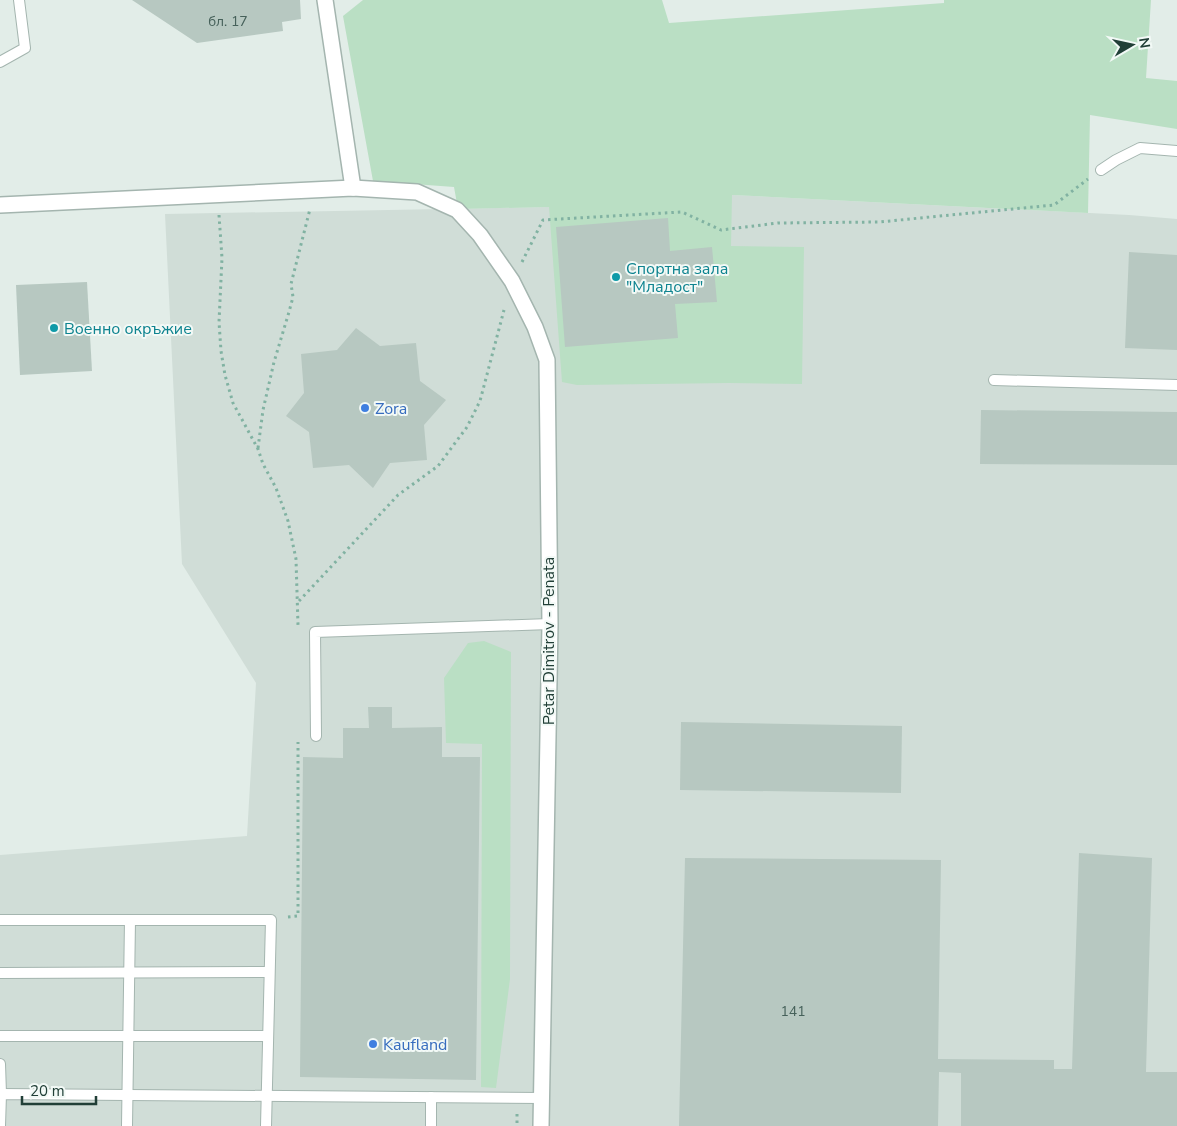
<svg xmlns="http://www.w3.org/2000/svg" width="1177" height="1126" font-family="'Nunito Sans',sans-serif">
<rect width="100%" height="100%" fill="#e2ede8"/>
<path fill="#d0ddd7" d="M732,195L1129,215L1177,219V1126H0V855L247,836L256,683L182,564L165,214L549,207Z"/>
<g fill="#badfc4">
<path d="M363,0H662L669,23L944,3V0H1151L1146,78L1177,81V129L1090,115L1088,213L732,195L731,246L804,247L802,384L729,383L577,385L562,382L549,207L458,209L454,187L373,181L343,16Z"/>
<path d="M484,641L511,652L510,979L496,1088L481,1087L482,744L446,743L444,678L468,643Z"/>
</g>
<g fill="#b7c8c1">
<path d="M132,0H300L301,19L282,22L283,31L197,43Z"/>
<path d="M668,218L670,251L712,247L717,302L675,304L678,338L565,347L556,227Z"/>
<path d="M1129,252L1177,255V350L1125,348Z"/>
<path d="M87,282L92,371L20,375L16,285Z"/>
<path d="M356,328L380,346L416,343L420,381L446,400L424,425L427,460L390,463L373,488L349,465L313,468L309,432L286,416L304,393L301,354L337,350Z"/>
<path d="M981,410L1177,412V465L980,464Z"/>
<path d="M368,707H392V728L442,727V757H480L476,1080L300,1077L303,757L343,758V728H369Z"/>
<path d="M681,722L902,726L901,793L680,790Z"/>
<path d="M1079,853L1152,858L1146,1072H1177V1126H961V1073L939,1072L938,1126H679L685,858L941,860L938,1059L1054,1060V1069H1072Z"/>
</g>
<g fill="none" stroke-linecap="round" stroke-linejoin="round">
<defs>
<g id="service">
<path d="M0,62L25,48L19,0"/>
<path d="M1101,170L1116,160L1140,148L1177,151"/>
<path d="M994,380L1177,385"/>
<path d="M316,736L315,632L550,624"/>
<path d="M0,920H271L266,1126"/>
<path d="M0,973L269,972"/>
<path d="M0,1036H268"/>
<path d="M0,1064L1,1094"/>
<path d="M0,1126L1,1094L542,1098"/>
<path d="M127,1126L130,920"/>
<path d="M431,1126V1097"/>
</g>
<g id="minor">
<path d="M325,0L353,188"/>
<path d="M0,205L353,188L417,192L457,210L480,235L512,281L535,327L547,360L550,624L541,1126"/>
</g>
</defs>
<use href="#service" stroke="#a4b5af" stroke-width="12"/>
<use href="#minor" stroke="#a4b5af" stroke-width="18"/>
<g stroke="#81b2a2" stroke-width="3" stroke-dasharray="2.5 4" stroke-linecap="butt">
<path d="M219,215L222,258L219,322L221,351L225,375L233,403L258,449L263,464L276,488L288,521L296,559L298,625"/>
<path d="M522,262L543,220L682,212L721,230L778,223L879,222L1054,205L1088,179"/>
<path d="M258,448L263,410L274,362L289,312L293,297L291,284L310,209"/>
<path d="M299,601L398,495L438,466L467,427L480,401L504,310"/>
<path d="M288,917L298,916V742"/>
<path d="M517,1114V1126"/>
</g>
<use href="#service" stroke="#fff" stroke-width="10"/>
<use href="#minor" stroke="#fff" stroke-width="15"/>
</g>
<g fill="#0f9aa8" stroke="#f2f9f6" stroke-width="2">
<circle cx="616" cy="277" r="5"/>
<circle cx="54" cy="328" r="5"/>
</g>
<g fill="#3f7fe0" stroke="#f2f9f6" stroke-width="2">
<circle cx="365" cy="408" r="5"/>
<circle cx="373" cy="1044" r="5"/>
</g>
<g text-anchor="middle" stroke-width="4" stroke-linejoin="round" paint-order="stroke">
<g font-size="14" fill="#46615a">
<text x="228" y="26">бл. 17</text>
<text x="793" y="1016">141</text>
</g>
<g font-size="16" fill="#0d838f" stroke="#f2f9f6" text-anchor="start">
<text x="626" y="274">Спортна зала<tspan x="626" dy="18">"Младост"</tspan></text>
<text x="64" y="334">Военно окръжие</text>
</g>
<g font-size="16" fill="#366cbe" stroke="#f2f9f6" text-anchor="start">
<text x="375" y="414">Zora</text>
<text x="383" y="1050">Kaufland</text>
</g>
<g font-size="16" fill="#213f37" stroke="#f2f9f6">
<text transform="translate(548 641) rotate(-90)" y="6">Petar Dimitrov - Penata</text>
</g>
</g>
<g transform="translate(1132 45) rotate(81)" stroke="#f2f9f6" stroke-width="4" paint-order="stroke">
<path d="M0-4L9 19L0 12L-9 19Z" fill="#213f37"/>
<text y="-8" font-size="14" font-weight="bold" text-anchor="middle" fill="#213f37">N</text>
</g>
<path d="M22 1096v8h74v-8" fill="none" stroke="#213f37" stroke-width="2.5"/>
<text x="30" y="1096" font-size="15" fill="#213f37" stroke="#f2f9f6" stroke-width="4" paint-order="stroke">20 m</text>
</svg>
